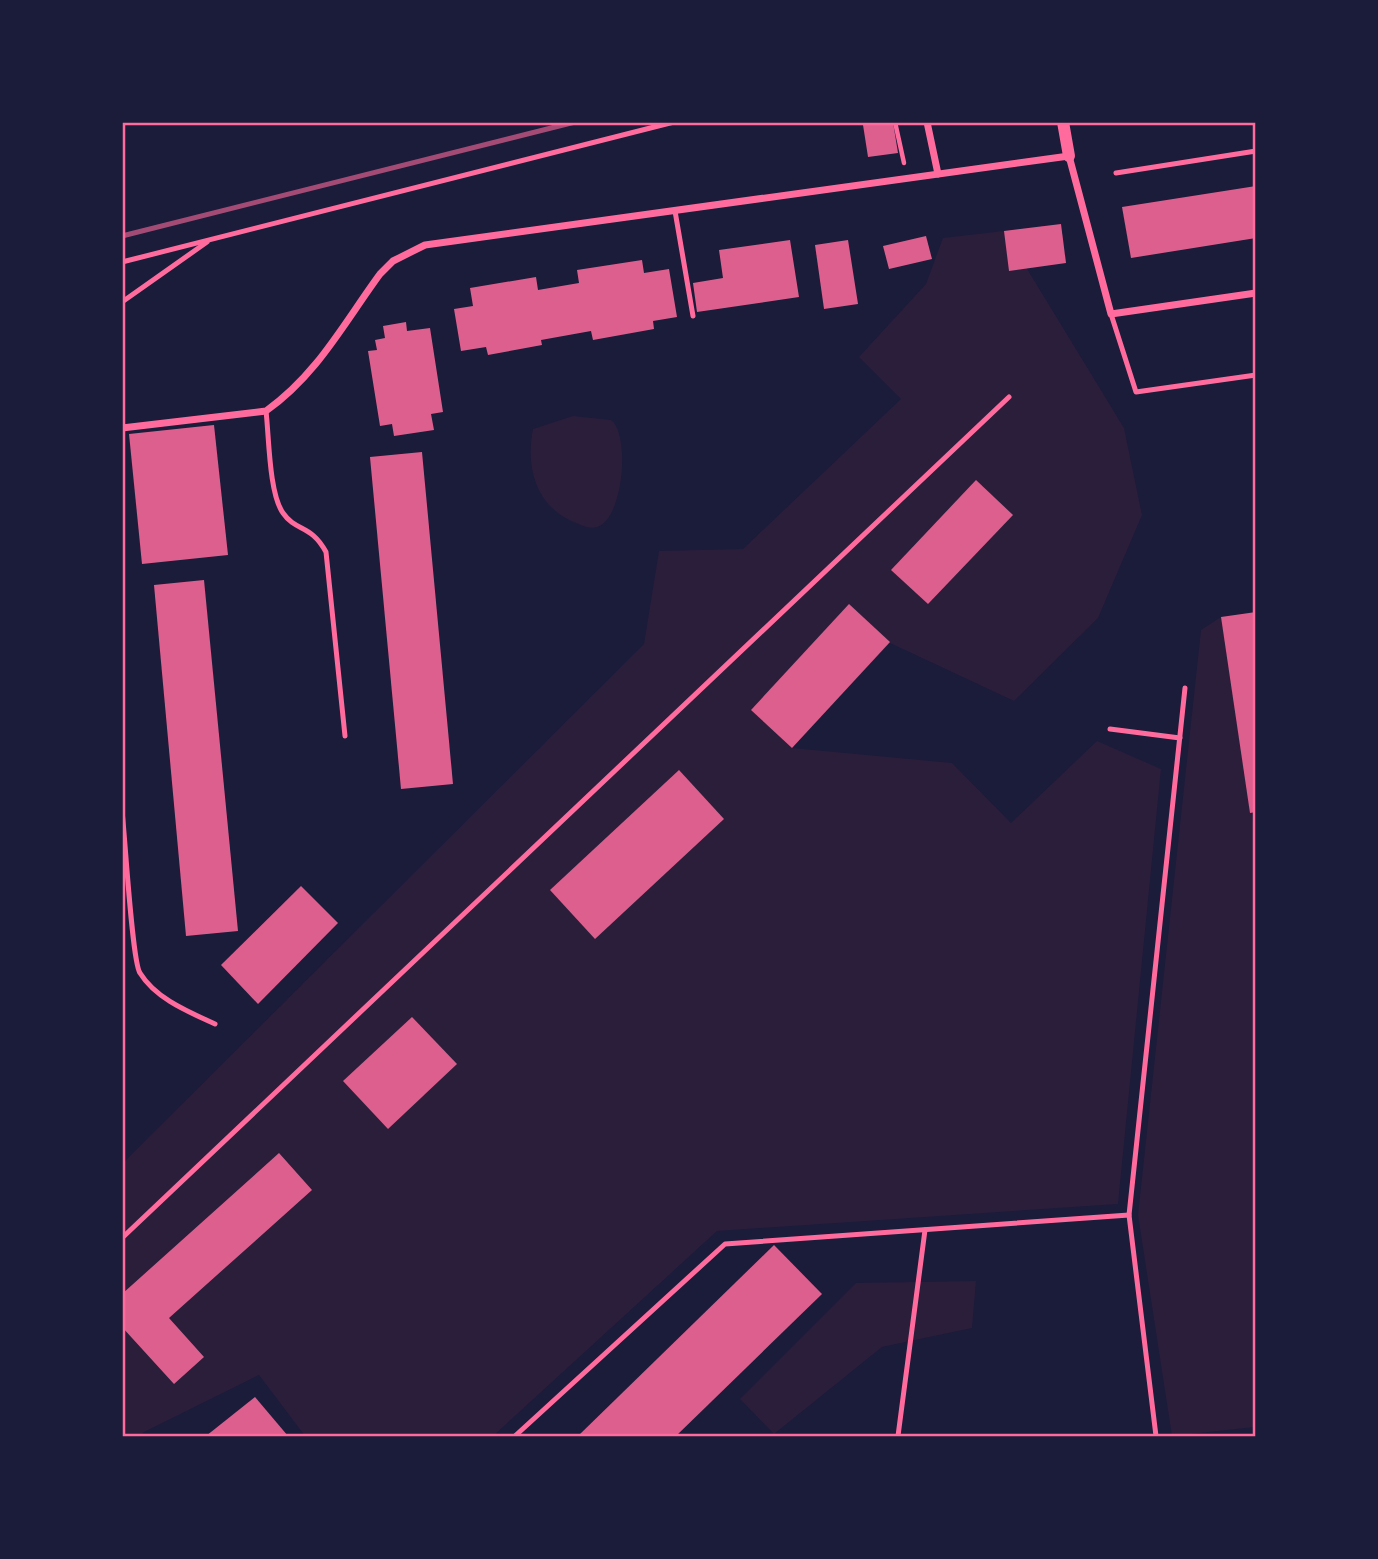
<svg xmlns="http://www.w3.org/2000/svg" width="1378" height="1559" font-family="Helvetica,sans-serif">
<rect width="100%" height="100%" fill="#1b1b3a"/>
<g fill="#2a1e3b">
<path d="M1004,231L1124,428L1142,515L1098,618L1014,701L890,643L792,748L952,763L1011,823L1097,741L1161,769L1118,1204L717,1231L493,1436H305L259,1375L144,1432L140,1436H123V1163L644,644L659,551L743,549L901,399L859,357L926,284L943,238Z"/>
<path d="M573,416L611,420C631,435 623,520 597,527C589,529 583,526 576,523C537,508 525,469 533,429Z"/>
<path d="M1221,617L1256,841L1255,1427L1172,1436L1138,1215L1201,630Z"/>
<path d="M976,1281L972,1328L882,1347L774,1434L740,1399L856,1283Z"/>
</g>
<g fill="#dd5f8e">
<path d="M878,122H893L898,153L868,157L863,125Z"/>
<path d="M1256,186V238L1131,258L1122,207Z"/>
<path d="M1061,224L1066,263L1009,271L1004,231Z"/>
<path d="M926,236L932,259L889,269L883,246Z"/>
<path d="M790,240L799,297L697,312L693,283L723,278L719,250Z"/>
<path d="M848,240L858,304L824,309L815,245Z"/>
<path d="M642,260L644,273L669,269L677,317L653,321L654,329L593,340L591,331L541,340L542,345L488,355L486,347L461,351L454,309L473,306L470,288L536,277L538,290L579,283L577,270Z"/>
<path d="M406,322L407,331L430,328L443,412L431,414L434,430L394,436L392,424L380,426L368,351L377,350L375,340L385,338L383,326Z"/>
<path d="M214,425L228,555L142,564L129,434Z"/>
<path d="M422,452L453,784L401,789L370,457Z"/>
<path d="M976,480L1013,515L928,604L891,570Z"/>
<path d="M204,580L238,931L186,936L154,585Z"/>
<path d="M849,604L890,642L792,748L751,710Z"/>
<path d="M1256,612V812L1250,813L1221,617Z"/>
<path d="M679,770L724,819L595,939L550,890Z"/>
<path d="M301,886L338,923L258,1004L221,965Z"/>
<path d="M412,1017L457,1064L388,1129L343,1081Z"/>
<path d="M279,1153L312,1190L169,1318L204,1357L174,1384L122,1327V1294Z"/>
<path d="M774,1245L822,1294L676,1436H578Z"/>
<path d="M255,1397L288,1436H206Z"/>
</g>
<g fill="none" stroke-linecap="round" stroke-linejoin="round">
<path stroke="#ff6b9d" stroke-width="4.5" d="M895,122L904,163"/>
<g stroke="#ff6b9d" stroke-width="5">
<path d="M1116,173L1256,151"/>
<path d="M675,211L693,316"/>
<path d="M122,262L674,122"/>
<path d="M122,302L207,242"/>
<path d="M1111,314L1136,392L1256,375"/>
<path d="M266,411C269,436 269,494 283,513C296,532 311,524 326,552L345,736"/>
<path d="M1110,729L1180,738"/>
<path d="M122,811C125,834 132,962 140,973C156,999 189,1012 215,1024"/>
<path d="M122,1238L1009,397"/>
<path d="M515,1436L725,1244L1129,1215"/>
<path d="M898,1436L925,1230"/>
<path d="M1156,1436L1129,1215L1185,688"/>
</g>
<g stroke="#ff6b9d" stroke-width="7">
<path d="M927,122L938,174"/>
<path d="M122,428L266,411C317,375 344,323 380,274L393,261L425,245L1069,156L1111,314L1256,293"/>
</g>
<path stroke="#ff6b9d" stroke-width="12" d="M1063,122L1069,156"/>
<path stroke="#a44b75" stroke-width="5" d="M122,236L575,122"/>
</g>
<rect width="1378" height="1559" fill="none" stroke="#1b1b3a" stroke-width="248"/>
<rect x="124" y="124" width="1130" height="1311" fill="none" stroke="#ff6b9d" stroke-width="2.5"/>
</svg>
